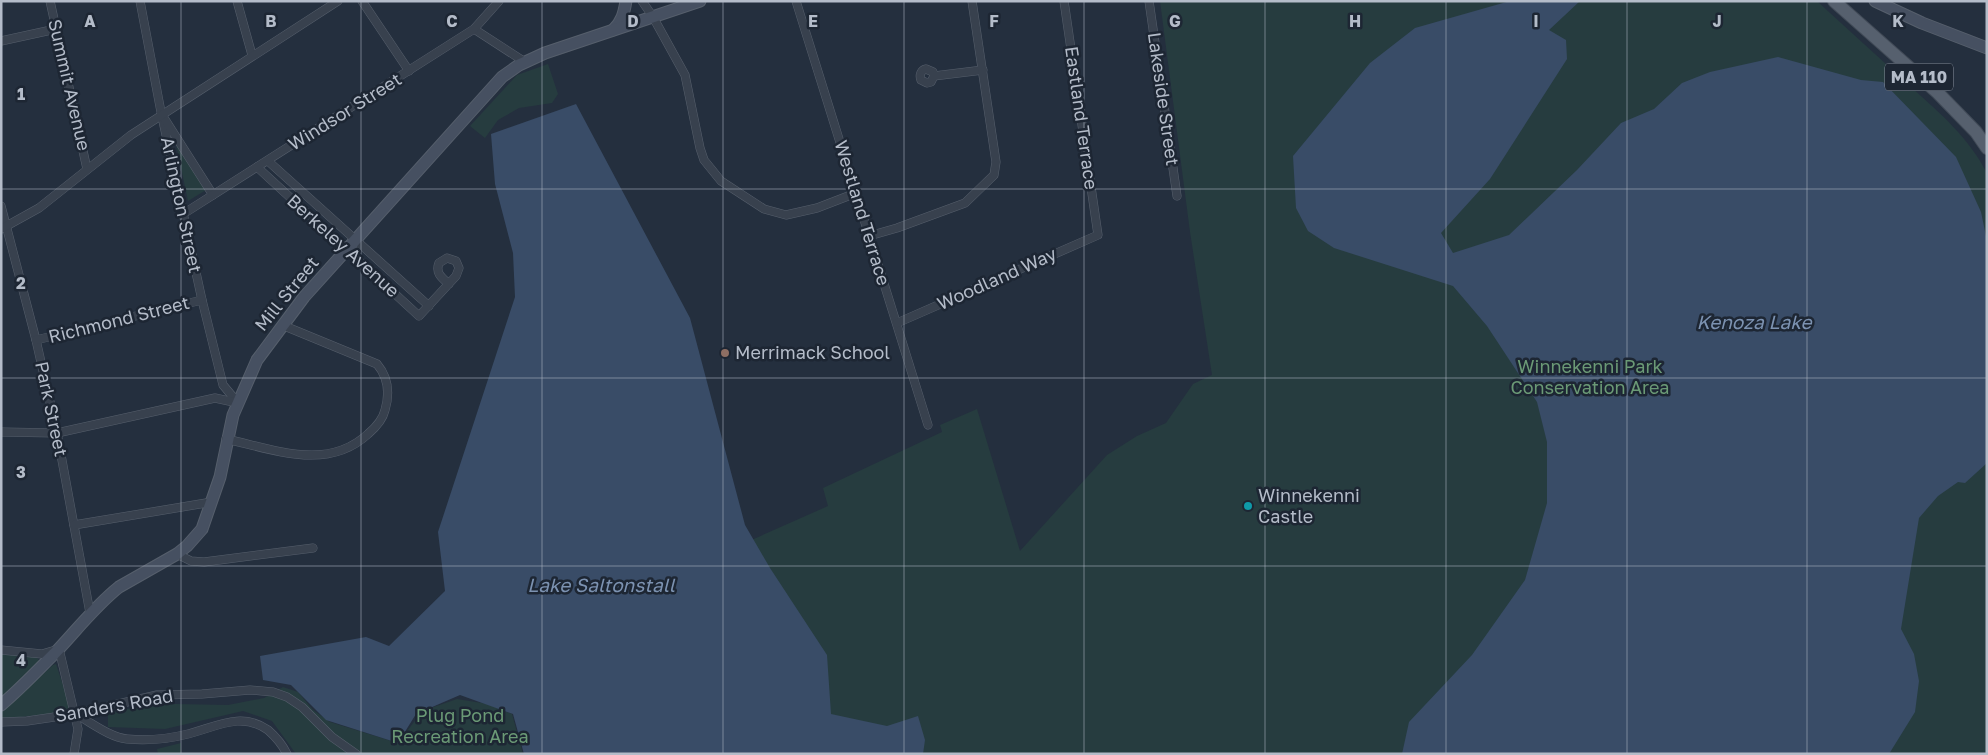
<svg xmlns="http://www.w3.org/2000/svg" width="1988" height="755" font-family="'Golos Text',sans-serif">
<rect width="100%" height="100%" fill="#242f3e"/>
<g fill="#263c3f">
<path d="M1160,1H1817C1848,30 1880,58 1911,87C1941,114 1968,137 1987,173V754H916L883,732L823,719L747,542L828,506L823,488L942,432L940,425L977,409L1020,551L1107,455L1137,436L1166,423L1193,384L1212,375L1190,232Z"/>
<path d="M548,64L558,94L552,103L519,108L498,120L485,138L470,126L517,75Z"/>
<path d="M176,144L206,190L188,201Z"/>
<path d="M1,654L36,657L40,661L1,698Z"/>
<path d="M56,664L70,706L66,712L1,719V712L53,665Z"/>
<path d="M283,687L298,692L313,710L330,722L398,743L417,718L428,709L457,699L488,704L512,714L523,754H296L272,721L243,711L165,729L108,727V711L175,704L228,705L264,698Z"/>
<path d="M181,743V754H158L157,749Z"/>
</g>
<g fill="#394c67">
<path d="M1510,1H1580L1549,30L1566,40L1567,59L1490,179L1441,233L1453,253L1509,235L1577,170L1621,123L1654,109L1682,83L1710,72L1778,57L1861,80L1883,82L1956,157L1981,212L1987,241V463L1965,483L1958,482L1938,496L1919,518L1901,629L1914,654L1919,681L1915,712L1889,754H1402L1409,722L1472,655L1525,580L1547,503V442L1537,402L1487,326L1453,286L1334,248L1308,231L1296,208L1293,156L1370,63L1415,28Z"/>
<path d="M576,104L690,318L745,525L770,568L827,655L831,714L887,726L918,716L925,740L923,754H524L513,714L460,695L416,714L398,743L326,720L291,685L263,680L260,656L366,637L389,646L445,591L438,532L515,297L513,253L495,184L491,134Z"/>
</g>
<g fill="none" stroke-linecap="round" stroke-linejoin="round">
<defs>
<g id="minor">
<path d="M50,1L87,169"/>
<path d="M140,1L161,112L202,300L223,385L238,403"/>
<path d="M237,1L252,55"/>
<path d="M362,1L409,71"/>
<path d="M642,1L653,17L685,75L700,148L704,160L721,181L764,209L786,215L817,208L856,193"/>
<path d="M796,1L928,425"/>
<path d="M1149,1L1177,196"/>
<path d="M474,29L525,62"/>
<path d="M1,41L56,29"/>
<path d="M934,76L931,82L927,83L921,80C919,75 921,70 926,69L933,72L934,76L983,70"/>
<path d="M164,118L213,195"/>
<path d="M268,161L429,306"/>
<path d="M257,167L419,316L456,276L459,268L456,261L447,258L439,263C435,273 442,278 449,284"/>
<path d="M1,206L36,340L57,433L90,613"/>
<path d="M183,214L474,29L499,1"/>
<path d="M1,229L39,208L131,135L338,1"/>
<path d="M869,236L897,228L965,203L994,175L996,162L972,1"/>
<path d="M897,323L1098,235L1064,1"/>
<path d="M36,340L202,300"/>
<path d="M1,432L57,433L215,398L238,403"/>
<path d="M226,439C273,449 327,472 368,434C375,428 383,419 385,410C390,393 388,377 377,364L282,325"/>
<path d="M74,525L212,502"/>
<path d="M177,554L191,561L204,562L313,548"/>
<path d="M1,650L42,654L59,649L78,729L74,754"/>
<path d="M75,714C91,722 109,737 127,739C147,741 168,739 188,734C216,727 241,711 268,730C276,737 282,744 287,754"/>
<path d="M1,722L27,721L75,714L157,695L202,694L250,690L273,692L287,697L302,707L332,737L356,754"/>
</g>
<g id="secondary">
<path d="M1875,1L1922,23L1987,48"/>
<path d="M613,30C622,22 624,13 626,1"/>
<path d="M1,705C20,689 37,671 54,654C76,631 95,606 119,587L177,554L187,546L202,529L220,477L233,415L257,360L304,297L502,77L519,65L545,53L700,1"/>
</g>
<path id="primary" d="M1834,1L1938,93L1976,132L1987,148"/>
</defs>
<use href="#minor" stroke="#565f6c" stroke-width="9"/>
<use href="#secondary" stroke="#565f6c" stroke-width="13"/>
<use href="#primary" stroke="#414a57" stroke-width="14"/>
<use href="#minor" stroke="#38414e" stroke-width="8"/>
<use href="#secondary" stroke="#465061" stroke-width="11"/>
<use href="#primary" stroke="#56606e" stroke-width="12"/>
</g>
<path fill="none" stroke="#b4bcc9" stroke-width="1" stroke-opacity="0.55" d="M181,1V754M361,1V754M542,1V754M723,1V754M904,1V754M1084,1V754M1265,1V754M1446,1V754M1627,1V754M1807,1V754M1,189H1987M1,378H1987M1,566H1987"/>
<circle fill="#8d6e63" stroke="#1d2633" stroke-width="2" cx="725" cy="353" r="5"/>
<circle fill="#0f9aa8" stroke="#1d2633" stroke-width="2" cx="1248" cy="506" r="5"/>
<g text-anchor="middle" stroke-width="5" stroke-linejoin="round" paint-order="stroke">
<rect fill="#1d2633" stroke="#878f9c" stroke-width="1" x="1885" y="63.5" width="68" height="27" rx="4"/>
<g font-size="16" font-weight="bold" fill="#b4bcc9">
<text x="1919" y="83">MA 110</text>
</g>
<g font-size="18" fill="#b4bcc9" stroke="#1d2633">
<text transform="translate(69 85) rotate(77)" y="6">Summit Avenue</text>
<text transform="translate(1163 99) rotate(82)" y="6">Lakeside Street</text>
<text transform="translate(345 112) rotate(-32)" y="6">Windsor Street</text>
<text transform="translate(1081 118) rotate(82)" y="6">Eastland Terrace</text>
<text transform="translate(181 205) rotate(78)" y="6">Arlington Street</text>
<text transform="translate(862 213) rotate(73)" y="6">Westland Terrace</text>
<text transform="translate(343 246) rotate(42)" y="6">Berkeley Avenue</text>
<text transform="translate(997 279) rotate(-24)" y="6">Woodland Way</text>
<text transform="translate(287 294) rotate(-51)" y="6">Mill Street</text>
<text transform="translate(119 320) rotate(-14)" y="6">Richmond Street</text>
<text transform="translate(51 409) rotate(78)" y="6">Park Street</text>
<text transform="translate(114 706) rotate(-10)" y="6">Sanders Road</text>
</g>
<g font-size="18" fill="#b4bcc9" stroke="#1d2633" text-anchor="start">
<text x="735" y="359">Merrimack School</text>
<text x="1258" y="502">Winnekenni<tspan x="1258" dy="21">Castle</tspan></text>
</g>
<g font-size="18" fill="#6b9a76" stroke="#1d2633">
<text x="1590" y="373">Winnekenni Park<tspan x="1590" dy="21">Conservation Area</tspan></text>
<text x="460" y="722">Plug Pond<tspan x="460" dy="21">Recreation Area</tspan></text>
</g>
<g font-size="19" font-style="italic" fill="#7c92b1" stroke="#1d2633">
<text x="1754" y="329">Kenoza Lake</text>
<text x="601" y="592">Lake Saltonstall</text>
</g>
</g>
<g font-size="16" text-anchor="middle" font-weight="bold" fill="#b4bcc9" stroke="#1d2633" stroke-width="5" stroke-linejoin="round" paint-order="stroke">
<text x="90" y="27">A</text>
<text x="271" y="27">B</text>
<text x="452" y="27">C</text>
<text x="633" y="27">D</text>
<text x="813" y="27">E</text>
<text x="994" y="27">F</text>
<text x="1175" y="27">G</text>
<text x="1355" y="27">H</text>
<text x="1536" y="27">I</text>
<text x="1717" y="27">J</text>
<text x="1898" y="27">K</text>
<text x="21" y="100">1</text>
<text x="21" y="289">2</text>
<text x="21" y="478">3</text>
<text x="21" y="666">4</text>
</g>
<rect width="1988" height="755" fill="none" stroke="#b4bcc9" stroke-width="5"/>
</svg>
